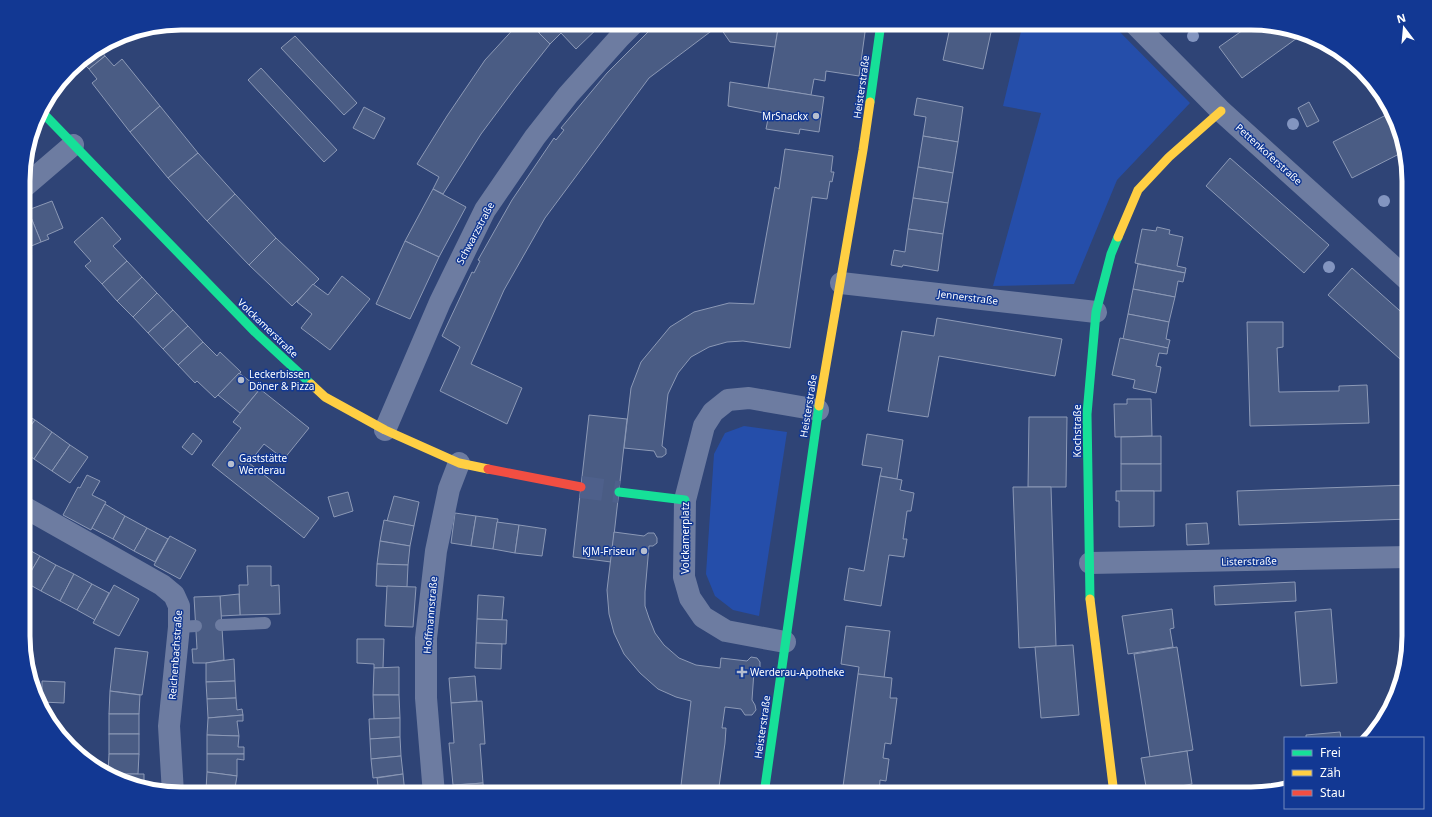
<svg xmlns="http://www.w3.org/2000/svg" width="1432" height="817" font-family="'Noto Sans',sans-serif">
<rect width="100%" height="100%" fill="#2f4476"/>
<g fill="#254eaa">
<path d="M1023,23H1111L1190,103L1117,180L1074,284L993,286L1041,113L1003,106Z"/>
<path d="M744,426L787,432L759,616L733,610L715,596L706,574L714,454L725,433Z"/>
</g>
<g fill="#4a5c84" stroke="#8c99b6">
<path d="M519,23H529L550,44L516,87L481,134L443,194L433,189L439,177L417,164L447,116L485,60Z"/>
<path d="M549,23H603L576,49L561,33L550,44L539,33Z"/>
<path d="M659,23H710L714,29L649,78L545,218L504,290L471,364L522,388L507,424L440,391L460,347L442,336L472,272L474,273L480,261L478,260L512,200L554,138L556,140L564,130L561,128L607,73L651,29Z"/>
<path d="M710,23H779L775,47L730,42L719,26L714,29Z"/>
<path d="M779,23H851L866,25L859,76L826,71L825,81L814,79L811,95L768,88Z"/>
<path d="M951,23H993L983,69L943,60Z"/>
<path d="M1253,23L1291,28L1304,33L1242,78L1219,47Z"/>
<path d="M295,36L357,103L344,115L281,48Z"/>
<path d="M117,38L118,40L103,53L105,56L89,69L86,66L67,81L65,78L77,62Z"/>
<path d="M105,56L114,66L122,59L160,106L130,132L92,83L97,79L89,69Z"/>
<path d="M261,68L337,150L324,162L248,80Z"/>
<path d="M730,82L824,97L819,132L800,129L799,134L766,129L769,114L728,106Z"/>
<path d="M917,98L963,107L958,142L923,136L926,117L914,115Z"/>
<path d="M1309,102L1319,121L1307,127L1298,108Z"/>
<path d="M160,106L198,153L168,178L130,132Z"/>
<path d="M364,107L385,118L374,139L353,128Z"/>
<path d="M1392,112L1401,130L1405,151L1352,178L1333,142Z"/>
<path d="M923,136L958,142L953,173L918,167Z"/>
<path d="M785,149L833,156L831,172H834L832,182L830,181L827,199L812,197L790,348L743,341L727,342L709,347L691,357L678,373L668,394L662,446L666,449V454L662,457H657L654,451L624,448L631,388L641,362L670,327L694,312L729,303L754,304L775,187L779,189Z"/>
<path d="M198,153L235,194L207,221L168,178Z"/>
<path d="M1230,158L1329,245L1304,273L1206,186Z"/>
<path d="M918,167L953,173L948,203L913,198Z"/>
<path d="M433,189L466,207L439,257L405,241Z"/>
<path d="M235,194L276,238L249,265L207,221Z"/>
<path d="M913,198L948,203L943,234L908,229Z"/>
<path d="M52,201L63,228L47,235L49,239L41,242L28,210Z"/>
<path d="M28,210L41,242L24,249V212Z"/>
<path d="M102,217L121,239L113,246L127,261L102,284L85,266L91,261L74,242Z"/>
<path d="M1157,227L1170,230L1169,234L1183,237L1177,266L1186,268L1185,273L1135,263L1142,229L1156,231Z"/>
<path d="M908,229L943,234L938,271L903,265L902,267L891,265L894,250L905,252Z"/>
<path d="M276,238L319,279L292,306L249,265Z"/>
<path d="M405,241L439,257L410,319L376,304Z"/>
<path d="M127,261L142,277L117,301L102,284Z"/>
<path d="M1138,264L1185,273L1183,282L1178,281L1175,297L1133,289Z"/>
<path d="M1352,268L1409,319V367L1328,295Z"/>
<path d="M342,276L370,299L330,350L301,328L312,314L297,302L313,284L328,295Z"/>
<path d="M142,277L157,293L133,317L117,301Z"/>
<path d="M1133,289L1175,297L1169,322L1128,314Z"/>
<path d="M157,293L173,310L148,333L133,317Z"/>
<path d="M173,310L188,326L163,349L148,333Z"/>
<path d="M1128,314L1169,322L1166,339L1170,340L1168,348L1123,339Z"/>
<path d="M937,318L1062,339L1055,376L939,356L928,417L888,411L902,331L934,336Z"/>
<path d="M1247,322H1283V347L1277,348L1279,392L1339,391V386L1367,385L1369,423L1250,426Z"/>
<path d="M188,326L203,342L178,365L163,349Z"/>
<path d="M1120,338L1168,348L1167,354L1159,353L1156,366L1161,367L1156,393L1133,388L1135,380L1112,375Z"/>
<path d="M203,342L217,356L220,352L241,372L215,398L197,381L195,383L178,365Z"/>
<path d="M239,373L260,389L240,413L218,395Z"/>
<path d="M260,389L309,428L284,459L264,444L249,463L319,518L304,538L212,465L241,428L233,422Z"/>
<path d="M1127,399H1151L1152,436L1115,437L1114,404H1127Z"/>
<path d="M24,413L35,420L24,435Z"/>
<path d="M589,415L627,419L611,562L573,557Z"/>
<path d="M1029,417H1067L1066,487H1028Z"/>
<path d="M35,420L52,432L34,459L24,452V435Z"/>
<path d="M52,432L70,445L52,471L34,459Z"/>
<path d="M193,433L202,441L192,455L182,447Z"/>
<path d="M867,434L903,440L897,479L880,476L882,468L862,465Z"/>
<path d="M1161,436V464H1121V437Z"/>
<path d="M70,445L88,457L70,483L52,471Z"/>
<rect x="1121" y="464" width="40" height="27"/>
<path d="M87,475L100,481L92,495L106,502L91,530L63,515L78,487L80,488Z"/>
<path d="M880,476L902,480L900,490L914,493L911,511H907L903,539H907L904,557L889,555L881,606L844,600L849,568L864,571Z"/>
<path d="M1409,485V519L1239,525L1237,491Z"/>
<path d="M1013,487H1051L1056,646L1019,648Z"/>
<path d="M1116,491H1154V526L1119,527V501H1116Z"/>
<path d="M348,492L353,511L334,517L328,497Z"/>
<path d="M394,496L419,502L414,526L387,521Z"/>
<path d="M105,504L125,516L113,539L92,528Z"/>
<path d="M455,513L476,516L471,546L451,543Z"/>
<path d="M125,516L147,528L134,551L113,539Z"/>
<path d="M476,516L498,519L493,549L471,546Z"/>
<path d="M384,520L414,526L410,546L380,541Z"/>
<path d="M497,522L519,525L515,553L493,549Z"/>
<path d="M1207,523L1209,544L1187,545L1186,524Z"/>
<path d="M519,525L546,529L542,556L515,553Z"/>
<path d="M147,528L168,539L155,562L134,551Z"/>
<path d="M614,532L644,536L648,533H654L657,538V543L653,546H649L645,592V606L649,618L655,633L664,645L679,658L696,665L720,668L721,658L747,661L751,657L757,658L760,662V667L754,671L752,700L755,705L756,710L752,715H745L741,709L725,707L722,728H726L725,743L718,794H680L691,701L676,697L658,689L640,673L624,654L614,633L609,614L607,590Z"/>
<path d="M170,536L196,550L180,579L154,565Z"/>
<path d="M380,541L410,546L408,565L377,564Z"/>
<path d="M24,547L40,556L25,582H24Z"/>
<path d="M40,556L56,565L41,591L25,582Z"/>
<path d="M377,564L408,565L407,587L376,586Z"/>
<path d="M56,565L74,574L60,601L41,591Z"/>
<path d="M247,566H271V586L279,585L280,614L240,615L239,585H248Z"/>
<path d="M74,574L92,584L77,610L60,601Z"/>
<path d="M1295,582L1296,601L1215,605L1214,586Z"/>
<path d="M92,584L109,593L95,620L77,610Z"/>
<path d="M114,585L139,599L119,636L93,623Z"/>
<path d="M387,586L416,587L413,627L385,626Z"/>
<path d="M239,594L240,615L221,616L220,596Z"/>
<path d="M478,595L504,597L502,620L477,619Z"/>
<path d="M220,596L224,660L206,663H193L192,649H197L194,597Z"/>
<path d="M1172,609L1174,628L1170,629L1173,647L1128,654L1122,616Z"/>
<path d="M1331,609L1337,683L1301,686L1295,612Z"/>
<path d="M477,619L507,620L506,644L476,643Z"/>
<path d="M846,626L890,631L884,678L858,674L859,667L841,664Z"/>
<path d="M357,639H384L383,668H374V664L357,663Z"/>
<path d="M476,643L502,644L501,669L475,668Z"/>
<path d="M1073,645L1079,715L1041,718L1035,647Z"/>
<path d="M1177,647L1193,750L1150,757L1134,654Z"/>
<path d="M115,648L148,652L142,695L110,691Z"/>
<path d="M234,659L235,681L206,682V663Z"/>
<path d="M399,667V695H373L374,668Z"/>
<path d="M858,674L892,678L890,698H897L891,744L885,743L883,758L889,759L886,781L880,780L879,794H842Z"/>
<path d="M475,676L477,701L451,703L449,678Z"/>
<path d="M42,681L65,682L64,703L42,702Z"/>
<path d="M235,681L236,698L207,699L206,682Z"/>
<path d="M110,691L140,695L139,714H109Z"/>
<path d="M373,695H399L400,718L374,719Z"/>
<path d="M236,698L237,710L242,709L243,715L208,718L207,699Z"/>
<path d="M482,701L485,744H480L483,783L453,785L449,743H454L451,703Z"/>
<rect x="109" y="714" width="30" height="20"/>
<path d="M243,715V721H237L239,736L207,735L208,718Z"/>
<path d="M400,718V737L370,739L369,719Z"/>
<path d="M1340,732L1341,738H1306V735Z"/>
<rect x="109" y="734" width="30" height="20"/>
<path d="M207,735L239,736L238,747H244V754H207Z"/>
<path d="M400,737L401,756L371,759L370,739Z"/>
<path d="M1187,751L1192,784L1147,792L1141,758Z"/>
<path d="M109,754H139L138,774H108Z"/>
<path d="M207,754H244V760L237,759V776L207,772Z"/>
<path d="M401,756L403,774L373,778L371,759Z"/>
<path d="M207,772L237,776L234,794H218L206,790Z"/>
<path d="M105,774H144V789H140Z"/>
<path d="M403,774L405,794H379L377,778Z"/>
<path d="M483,783L484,794H457L456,785Z"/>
<path d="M1081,786L1082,794H1016V792Z"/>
<path d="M206,790L218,794H205Z"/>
<path d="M1016,792V794H995Z"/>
</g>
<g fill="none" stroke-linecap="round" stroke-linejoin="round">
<path stroke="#4e608b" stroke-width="22" stroke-dasharray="22 11" stroke-linecap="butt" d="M581,487L619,492"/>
<g stroke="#6d7ca1" stroke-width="12">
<path d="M221,625L265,623"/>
<path d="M179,627L196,626"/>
</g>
<g stroke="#6d7ca1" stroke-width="22">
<path d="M1134,23L1221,111L1409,281"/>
<path d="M24,187L73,145"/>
<path d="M841,283L1096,312"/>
<path d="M385,430L440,302L485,210L535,137L568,95L620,37L634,23"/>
<path d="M24,507L162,585L174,595L179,606V627L169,726L173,793"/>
<path d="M1090,563L1409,557"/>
<path d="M785,642L726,631L703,617L690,598L684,577L685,500L704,426L713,412L728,400L749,398L818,410"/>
<path d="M434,794L426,698V638L436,551L449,489L459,463"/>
</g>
<g stroke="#16e098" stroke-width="9">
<path d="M870,102L881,23"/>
<path d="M40,110L255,332L311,384"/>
<path d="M619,492L685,500"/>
<path d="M1090,599L1087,414L1096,312L1111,254L1118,237"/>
<path d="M764,794L819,406"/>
</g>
<g stroke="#ffcf43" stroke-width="9">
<path d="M1118,237L1138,190L1169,157L1221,111"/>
<path d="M311,384L325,397L385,430L459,463L488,469"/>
<path d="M819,406L863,150L870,102"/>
<path d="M1090,599L1114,794"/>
</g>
<path stroke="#f24e42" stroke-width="9" d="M488,469L581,487"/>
</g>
<g fill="#8395c0">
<circle cx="1193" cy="36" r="6"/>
<circle cx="1293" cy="124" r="6"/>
<circle cx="1384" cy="201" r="6"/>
<circle cx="1329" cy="267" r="6"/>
</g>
<g fill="#b6becf" stroke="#123893" stroke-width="1.5">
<circle cx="816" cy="116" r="4"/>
<circle cx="241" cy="380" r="4"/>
<circle cx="231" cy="464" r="4"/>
<circle cx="644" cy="551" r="4"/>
<path d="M740 666h4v4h4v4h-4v4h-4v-4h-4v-4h4z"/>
</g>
<g text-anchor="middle" stroke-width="3" stroke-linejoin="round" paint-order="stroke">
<g font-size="10" fill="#fff" stroke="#123893">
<text transform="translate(861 87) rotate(-82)" y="4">Heisterstraße</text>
<text transform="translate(1269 154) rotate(42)" y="4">Pettenkoferstraße</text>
<text transform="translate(475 233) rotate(-62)" y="4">Schwarzstraße</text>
<text transform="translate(968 297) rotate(7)" y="4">Jennerstraße</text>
<text transform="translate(268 328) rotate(44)" y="4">Volckamerstraße</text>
<text transform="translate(808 406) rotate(-81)" y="4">Heisterstraße</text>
<text transform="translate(1077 431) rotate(-90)" y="4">Kochstraße</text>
<text transform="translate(685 538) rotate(-90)" y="4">Volckamerplatz</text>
<text transform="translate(1249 561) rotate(-1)" y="4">Listerstraße</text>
<text transform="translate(430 615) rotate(-85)" y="4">Hoffmannstraße</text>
<text transform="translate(175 655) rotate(-86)" y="4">Reichenbachstraße</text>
<text transform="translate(762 727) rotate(-82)" y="4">Heisterstraße</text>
</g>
<g font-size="10" fill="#fff" stroke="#123893" text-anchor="start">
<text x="808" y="120" text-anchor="end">MrSnackx</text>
<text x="249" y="378">Leckerbissen<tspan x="249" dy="12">Döner &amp; Pizza</tspan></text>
<text x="239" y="462">Gaststätte<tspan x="239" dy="12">Werderau</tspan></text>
<text x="636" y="555" text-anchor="end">KJM-Friseur</text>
<text x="750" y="676">Werderau-Apotheke</text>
</g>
</g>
<path d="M0 0H1432V817H0ZM181 30H1251A151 151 0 0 1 1402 181V636A151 151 0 0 1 1251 787H181A151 151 0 0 1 30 636V181A151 151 0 0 1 181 30Z" fill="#123893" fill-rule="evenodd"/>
<path fill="none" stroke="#fff" stroke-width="5" d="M181 30H1251A151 151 0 0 1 1402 181V636A151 151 0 0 1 1251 787H181A151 151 0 0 1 30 636V181A151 151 0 0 1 181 30Z"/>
<rect x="1284" y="737" width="140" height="72" fill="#123893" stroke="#7188be"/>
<rect x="1292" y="750" width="20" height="6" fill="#16e098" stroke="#7188be"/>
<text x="1320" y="757" font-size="12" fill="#ffffff">Frei</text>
<rect x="1292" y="770" width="20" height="6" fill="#ffcf43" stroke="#7188be"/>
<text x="1320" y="777" font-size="12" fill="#ffffff">Zäh</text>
<rect x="1292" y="790" width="20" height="6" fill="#f24e42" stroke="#7188be"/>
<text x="1320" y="797" font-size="12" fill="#ffffff">Stau</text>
<g transform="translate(1404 28) rotate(344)" stroke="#123893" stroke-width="3" paint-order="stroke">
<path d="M0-3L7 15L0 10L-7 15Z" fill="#ffffff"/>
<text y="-6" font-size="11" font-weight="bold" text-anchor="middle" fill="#ffffff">N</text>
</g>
</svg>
